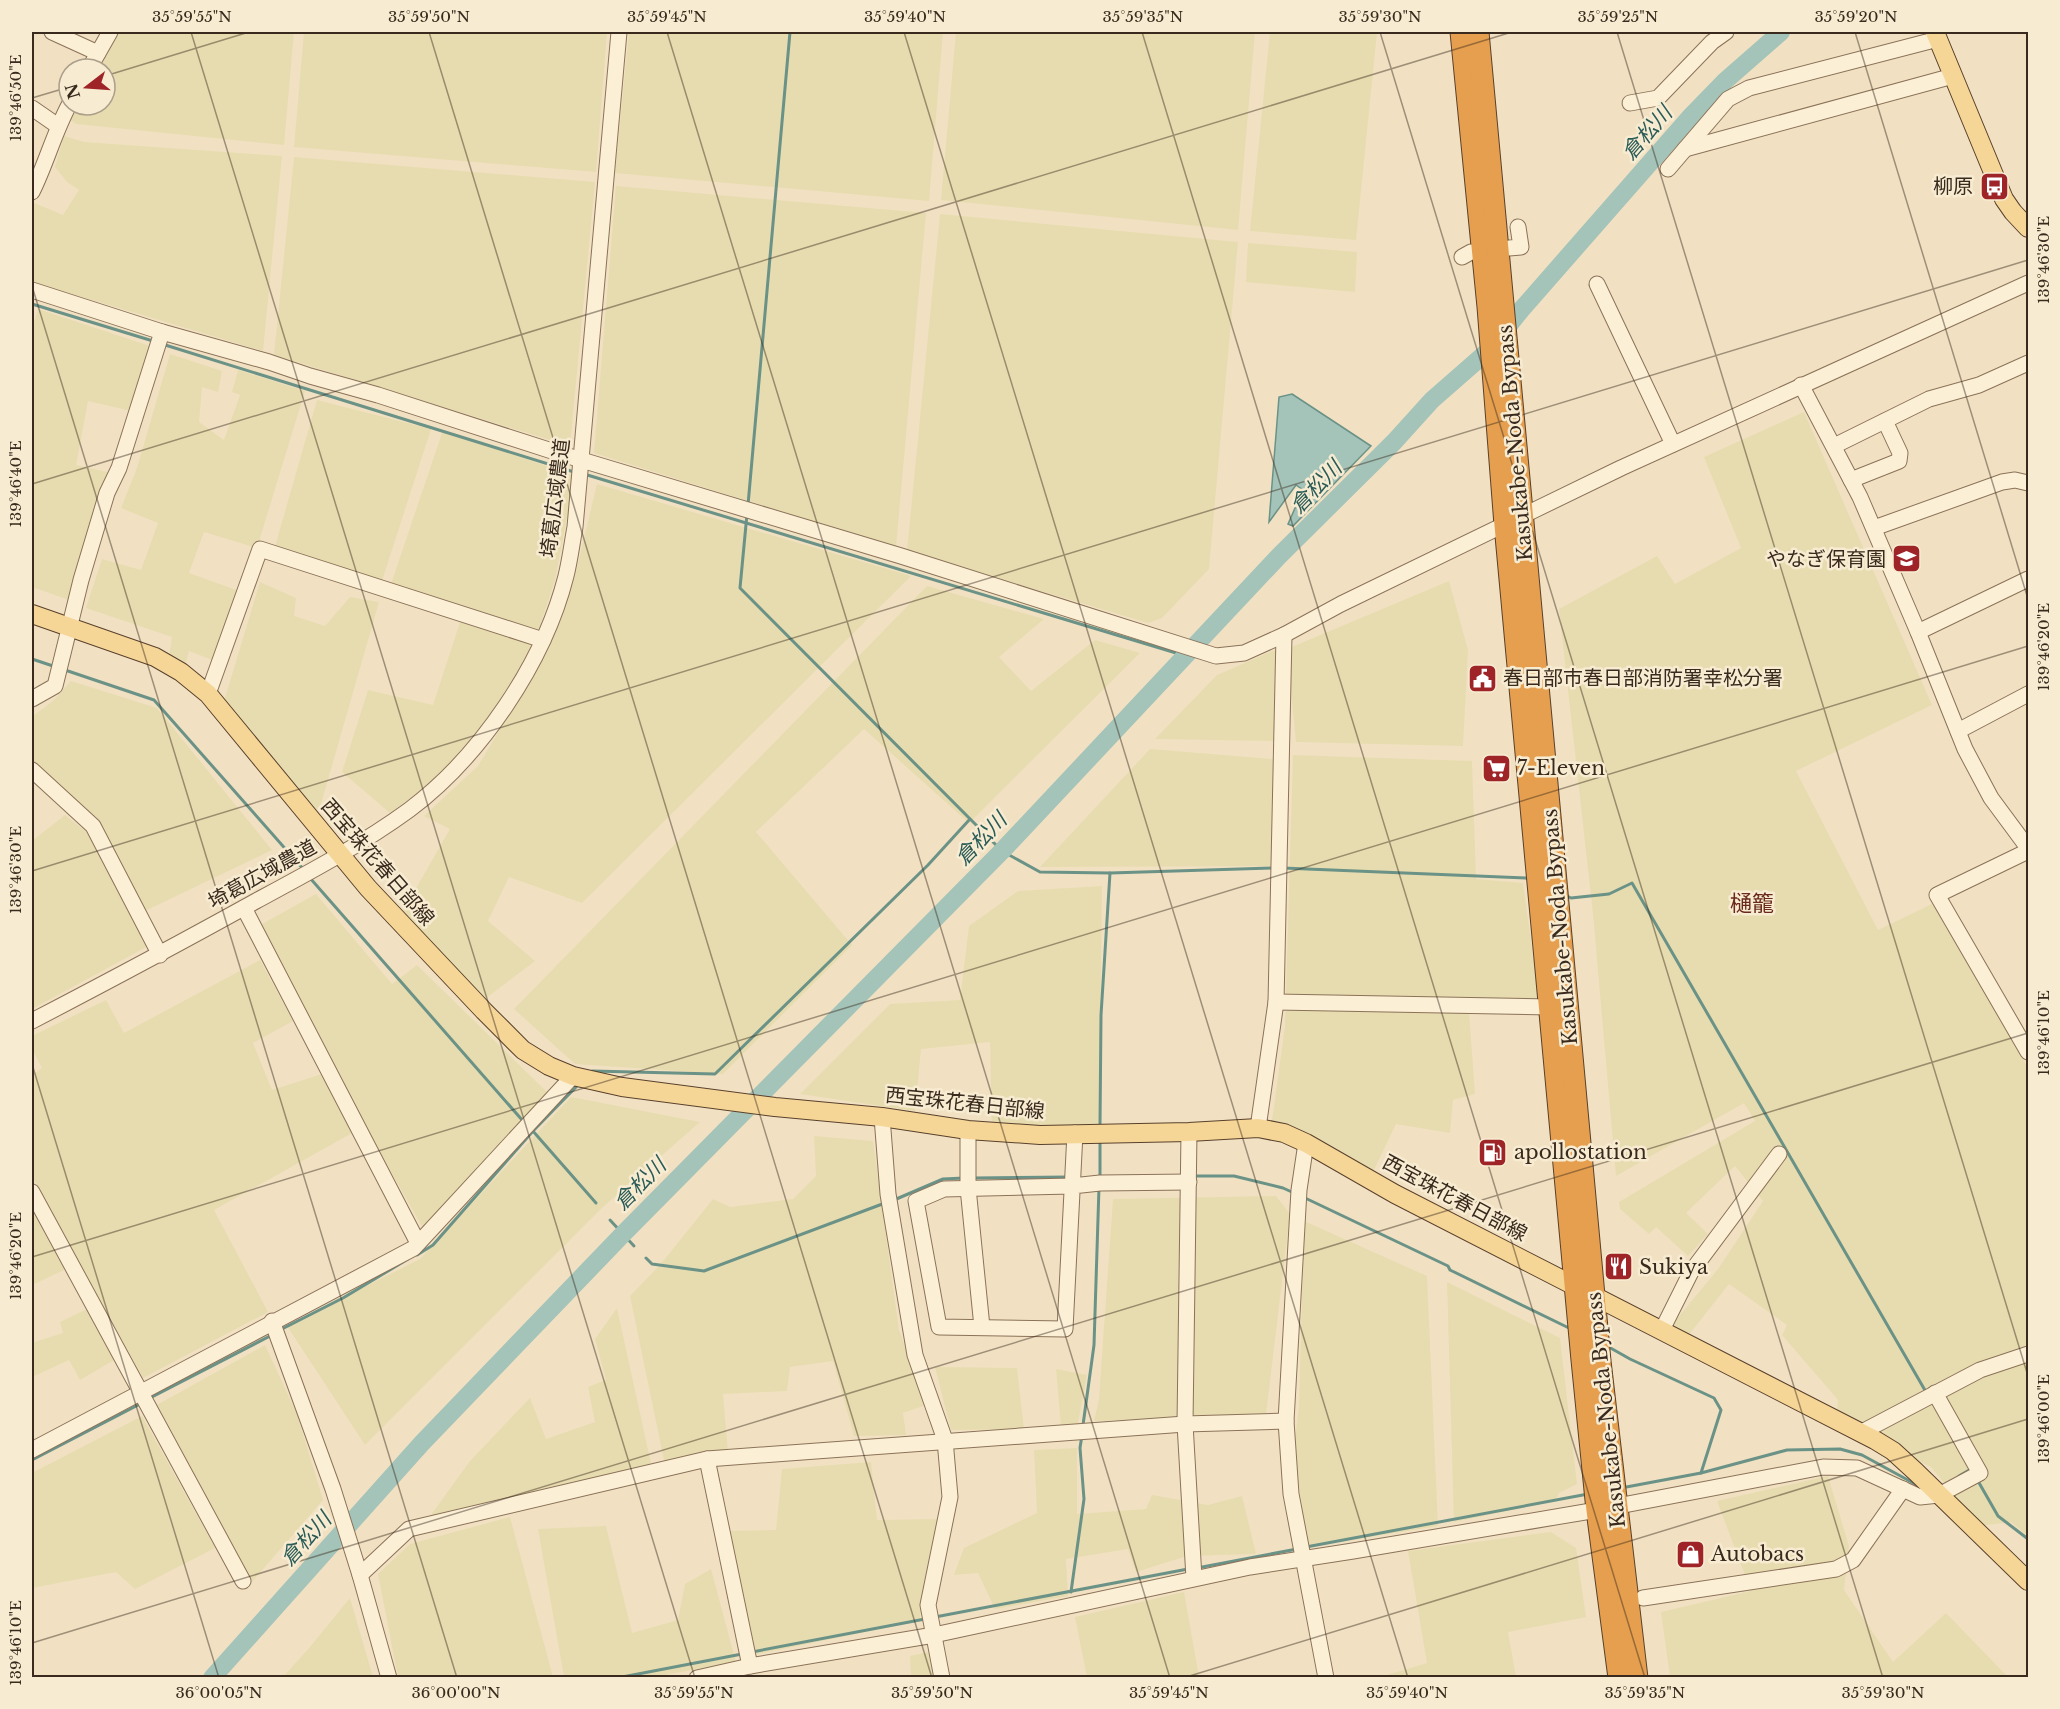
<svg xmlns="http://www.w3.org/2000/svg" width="2060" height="1709" font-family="'Libre Baskerville','Noto Sans JP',serif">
<rect width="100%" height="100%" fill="#f1e1c2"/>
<g fill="#e7dcaf">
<path d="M118,32H294L284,145L76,124L69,119L77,105H105V69H97Z"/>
<path d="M304,32H607L596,172L294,147Z"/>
<path d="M629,32H943L929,201L615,173Z"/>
<path d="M956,32H1255L1238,230L941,200Z"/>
<path d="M1270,32H1377L1356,240L1250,231Z"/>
<path d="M64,136L84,142L282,156L263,351L32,282V202L63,215L79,190L67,182L55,167Z"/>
<path d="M294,157L595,182L570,446L274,355Z"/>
<path d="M616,186L926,213L896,547L594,453Z"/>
<path d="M940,214L1238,242L1209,569L1162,618L1148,623L907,551Z"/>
<path d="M1248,243L1357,252L1355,292L1246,282Z"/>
<path d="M38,309L153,347L135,412L88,401L76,465L116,474L72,601L32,587V329Z"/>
<path d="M170,354L222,371L218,392L202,387L199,422L224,440L240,395L232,392L238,370L305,391L257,548L204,532L189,573L239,591L215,661L189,651L185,666L169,656L172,637L86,608L102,559L141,570L158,523L121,508L137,468Z"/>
<path d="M317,400L431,429L379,590L272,557Z"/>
<path d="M1804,412L1932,705L1796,771L1878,930L1934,903L2028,1068V1536L2011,1522L1979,1526L1931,1467L1836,1421L1838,1400L1782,1335L1787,1325L1729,1284L1688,1336L1671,1326L1718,1269L1763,1201L1735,1166L1686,1213L1708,1234L1688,1256L1656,1227L1649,1234L1620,1209L1619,1202L1755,1121L1744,1103L1616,1176L1593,914L1559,609L1657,556L1675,584L1741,548L1704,457Z"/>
<path d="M443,430L575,476L555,580L531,653L482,731L445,772L390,813L342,772L368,690L433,705L461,619L387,596Z"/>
<path d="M597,484L911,576L582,903L509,877L488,921L535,961L485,999L403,911L450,829L424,816L478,766L546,652L574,580Z"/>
<path d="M1449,581L1468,650L1463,746L1296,742L1287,649Z"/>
<path d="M260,582L296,598L294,616L325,626L350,597L379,602L321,804L316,811L306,804L224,701Z"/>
<path d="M927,586L1044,619L999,657L1031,691L1095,640L1140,653L969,823L864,729L756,832L852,945L723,1074L575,1064L514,1009Z"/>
<path d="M1277,649L1278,741L1155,739L1217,675Z"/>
<path d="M71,681L157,708L272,850L143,912L98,824L32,764V717L54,700Z"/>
<path d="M1150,749L1273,759V866L1040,867Z"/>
<path d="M1293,755L1472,761L1476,879L1523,883L1540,1007L1469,1012L1475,1094L1453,1100L1450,1133L1396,1124L1373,1172L1271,1128L1285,1026Z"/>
<path d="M65,815L90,835L150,945L32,1009V841Z"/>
<path d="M1102,886L1099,1131L992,1129L990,1042L921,1049L915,1111L800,1094L890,1004L960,1000L969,926L1018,891Z"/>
<path d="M316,894L392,984L417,965L547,1092L424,1230L253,929Z"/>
<path d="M260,960L293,1021L253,1043L272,1090L325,1073L354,1132L214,1210L268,1312L143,1378L32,1176V1075L42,1068L32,1049V1036L106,1000L124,1033Z"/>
<path d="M571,1097L700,1122L603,1207L365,1445L287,1326L420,1259Z"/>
<path d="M814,1136L873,1141L899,1330L926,1405L903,1413L906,1435L854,1436L833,1361L790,1367L787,1391L723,1394L728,1453L666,1470L630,1296L660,1265L713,1199L730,1207L793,1199L816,1176Z"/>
<path d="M1276,1196L1290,1214L1266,1415L1094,1421L1099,1399L1113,1199Z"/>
<path d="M32,1205L66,1269L32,1285Z"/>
<path d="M1304,1221L1427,1276L1438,1526L1307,1547L1294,1447L1299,1407Z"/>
<path d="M1447,1282L1560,1338L1577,1484L1559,1493L1555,1501L1454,1522Z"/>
<path d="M617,1308L652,1468L428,1519L470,1461L530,1398L546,1439L595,1422L588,1387L606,1380L595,1339Z"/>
<path d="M87,1309L114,1360L80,1380L69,1360L32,1377V1343L63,1333L60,1322Z"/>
<path d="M265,1345L297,1414L323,1500L251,1583L153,1407Z"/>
<path d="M935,1367L1017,1368L1024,1429L951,1430Z"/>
<path d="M1056,1369L1087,1375L1077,1428L1061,1426Z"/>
<path d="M142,1416L215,1548L135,1589L116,1572L32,1588V1473Z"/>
<path d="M1077,1448V1514L1146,1509L1152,1495L1208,1505L1242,1496L1256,1554L1187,1556L1136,1572L1128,1549L1066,1559L1068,1596L995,1609L978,1573L954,1575L964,1548L1037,1513L1034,1450Z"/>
<path d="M871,1462L877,1520L941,1519L919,1621L753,1655L730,1531L776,1530L782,1469Z"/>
<path d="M1828,1476L1849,1546L1844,1590L1893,1662L1946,1613L2008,1677H1670L1661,1612L1751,1591L1717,1501Z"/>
<path d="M510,1517L553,1677H398L378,1574L410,1544Z"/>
<path d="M606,1526L632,1633L678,1620L685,1584L711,1569L736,1662L653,1677H564L538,1529Z"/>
<path d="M1551,1532L1576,1548L1586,1617L1508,1632L1516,1677H1380L1427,1663L1408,1551Z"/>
<path d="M1184,1592L1199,1677H1087L1075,1617Z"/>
<path d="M350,1598L373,1677H283L310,1647Z"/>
<path d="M934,1651L939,1677H911L910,1656Z"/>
</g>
<path fill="#a4c3b9" stroke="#6b9287" stroke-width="1.5" d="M1292,394L1371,446L1293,526L1288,524L1303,490L1296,485L1269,522L1279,397Z"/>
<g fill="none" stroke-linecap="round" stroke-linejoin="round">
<g stroke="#6b9287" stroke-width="3">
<path d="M32,304L153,341"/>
<path d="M162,344L574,472"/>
<path d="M584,474L1186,656"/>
<path d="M748,505L790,32"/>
<path d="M747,514L740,588L1002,851L1040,872L1110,873L1273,868"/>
<path d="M32,659L56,667"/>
<path d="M65,670L154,700L304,870"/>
<path d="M1283,868L1526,878L1531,880"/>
<path d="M310,878L523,1121"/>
<path d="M1567,896L1571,898L1609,894L1632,883L1926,1392"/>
<path d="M590,1073L592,1071L715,1074L928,865L970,819"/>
<path d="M1100,1126L1101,1015L1110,873"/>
<path d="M532,1130L596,1203"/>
<path d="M1100,1139V1177"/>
<path d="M1193,1176H1234L1283,1188L1294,1193"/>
<path d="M974,1178L1069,1177"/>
<path d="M1303,1197L1448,1266L1450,1270L1571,1329"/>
<path d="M894,1200L943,1179L964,1178"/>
<path d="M610,1220L634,1246"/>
<path d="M417,1255L433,1245L533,1131L579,1084"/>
<path d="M646,1258L652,1264L704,1271L885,1203"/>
<path d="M280,1330L343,1298L408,1259"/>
<path d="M1607,1346L1630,1359L1714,1398L1721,1410L1701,1473"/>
<path d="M150,1398L272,1335"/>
<path d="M1083,1425L1094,1345L1099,1187"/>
<path d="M32,1460L142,1403"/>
<path d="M1959,1476L1971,1469"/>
<path d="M1978,1481L1998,1516L2028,1539"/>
<path d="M1621,1488L1701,1473L1787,1450L1840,1449L1862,1455L1917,1485"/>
<path d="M1306,1547L1588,1494"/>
<path d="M1197,1568L1297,1549"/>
<path d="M1071,1592L1084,1499L1080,1448L1082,1435"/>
<path d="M935,1617L1188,1569"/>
<path d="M752,1652L925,1619"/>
<path d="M617,1678L742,1654"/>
</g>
<path stroke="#a4c3b9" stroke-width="18" d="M212,1678L422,1443L623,1234L1002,851L1279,556L1394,442L1432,400L1488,351L1521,310L1691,116L1725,81L1781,32"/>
<defs>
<g id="minor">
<path d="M52,32L98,53"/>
<path d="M89,69L110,32"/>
<path d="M1630,103L1658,98L1712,42L1726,32"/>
<path d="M32,108L58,126"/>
<path d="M1685,149L1953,76"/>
<path d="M1668,169L1728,99L1749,88L1938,39"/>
<path d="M32,192C46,164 54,133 69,105"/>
<path d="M1509,248L1521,247L1518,227"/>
<path d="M1462,257L1471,252"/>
<path d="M1597,284L1673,444"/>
<path d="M32,290L162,332L269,362L310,376L378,395L555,452L901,556L1216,656L1244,653L1284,635L1341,604L1621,468L2028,283"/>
<path d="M1801,385L1860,497L1918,632L1965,749L1991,798L2028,848"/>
<path d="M1834,446L1929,399L1979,385L2028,363"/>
<path d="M1851,480L1899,461L1900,453L1885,421"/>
<path d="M1874,528L2002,482L2015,480L2028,483"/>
<path d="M1918,632L2028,579"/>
<path d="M208,694L260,549L543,640"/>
<path d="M32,699L55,686L81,580L107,493L119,468L162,332"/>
<path d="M1958,731L2028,694"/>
<path d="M32,770L93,826L160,955"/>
<path d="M2028,851L1937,895L2028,1052"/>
<path d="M244,908L418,1243"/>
<path d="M1276,1002L1550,1007"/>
<path d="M32,1021C107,982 182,942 256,901C308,873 361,845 409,810C480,757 544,663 566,576C570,560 572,543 575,527L619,32"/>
<path d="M882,1117L888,1194L915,1355L945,1440L950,1497L928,1605L942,1678"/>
<path d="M1258,1128L1276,1002L1284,635"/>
<path d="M968,1130V1188L982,1327"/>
<path d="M1189,1132L1185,1424L1194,1578"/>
<path d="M1075,1133L1065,1329L939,1327L916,1201L944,1189L1072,1186L1100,1183L1189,1182"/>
<path d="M1306,1143L1299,1190L1286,1421L1291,1494L1326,1678"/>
<path d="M32,1192L243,1581"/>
<path d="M272,1321L333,1489L360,1575L389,1678"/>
<path d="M1662,1330L1691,1272L1779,1154"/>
<path d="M1862,1432L1980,1370L2028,1354"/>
<path d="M32,1450L414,1248L573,1076"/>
<path d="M707,1459L750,1666"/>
<path d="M360,1575L409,1529L707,1459L1185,1424L1286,1421"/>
<path d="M1643,1598L1836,1569L1853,1560L1903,1489"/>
<path d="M697,1678L750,1666L934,1635L1250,1567L1353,1551L1597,1510L1823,1467L1857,1468L1920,1497L1939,1495L1980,1473L1935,1393"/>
</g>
<g id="major">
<path d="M1935,32L2004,199L2013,212L2028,228"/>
<path d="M32,614L155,657L181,672L208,694L368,888L484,1011L523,1050L549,1066L573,1076L622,1087L775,1107L882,1117L968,1130L1040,1135L1189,1132L1258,1128L1284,1133L1306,1143L1395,1194L1875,1440L1893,1451L1916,1472L2028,1581"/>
</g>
<g id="highway">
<path d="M1461,32L1488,307L1505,525L1582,1360L1597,1510L1619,1678"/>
<path d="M1478,32L1600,1361L1637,1678"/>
</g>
</defs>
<use href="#minor" stroke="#8b7258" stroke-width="17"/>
<use href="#major" stroke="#59402c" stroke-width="20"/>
<use href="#highway" stroke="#59402c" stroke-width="23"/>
<use href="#minor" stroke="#fbefd6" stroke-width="15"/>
<use href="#major" stroke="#f6d697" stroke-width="18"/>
<use href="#highway" stroke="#e59f4e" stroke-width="21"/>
</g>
<path fill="none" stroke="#3a2a1d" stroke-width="1.5" stroke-opacity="0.45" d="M191,32L695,1678M429,32L932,1678M667,32L1170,1678M904,32L1408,1678M1142,32L1645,1678M1380,32L1883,1678M1617,32L2028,1376M1855,32L2028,599M105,76L249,32M32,98L69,87M32,286L457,1678M32,484L1512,32M32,871L2028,260M32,1064L219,1678M32,1257L2028,646M32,1643L2028,1033M1183,1678L2028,1419"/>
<defs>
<symbol id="bus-square" viewBox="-11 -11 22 22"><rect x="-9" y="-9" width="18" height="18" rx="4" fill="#9e2428" stroke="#f7ecd2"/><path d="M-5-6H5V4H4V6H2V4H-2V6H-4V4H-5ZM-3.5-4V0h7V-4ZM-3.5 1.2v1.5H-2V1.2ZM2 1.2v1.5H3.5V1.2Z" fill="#fff"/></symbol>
<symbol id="school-square" viewBox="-11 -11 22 22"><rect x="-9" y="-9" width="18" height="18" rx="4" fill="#9e2428" stroke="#f7ecd2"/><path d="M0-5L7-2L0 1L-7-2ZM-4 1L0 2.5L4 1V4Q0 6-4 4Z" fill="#fff"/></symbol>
<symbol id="civic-square" viewBox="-11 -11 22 22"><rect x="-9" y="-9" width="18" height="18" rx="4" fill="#9e2428" stroke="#f7ecd2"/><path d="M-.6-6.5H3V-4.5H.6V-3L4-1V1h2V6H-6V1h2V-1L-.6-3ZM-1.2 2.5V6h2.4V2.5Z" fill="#fff"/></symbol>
<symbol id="supermarket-square" viewBox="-11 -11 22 22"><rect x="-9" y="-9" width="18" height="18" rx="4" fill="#9e2428" stroke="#f7ecd2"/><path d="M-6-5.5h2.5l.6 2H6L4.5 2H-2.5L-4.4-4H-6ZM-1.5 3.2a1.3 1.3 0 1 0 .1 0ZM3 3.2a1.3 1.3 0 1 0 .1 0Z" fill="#fff"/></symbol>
<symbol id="fuel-square" viewBox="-11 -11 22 22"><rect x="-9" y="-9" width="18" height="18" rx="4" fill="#9e2428" stroke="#f7ecd2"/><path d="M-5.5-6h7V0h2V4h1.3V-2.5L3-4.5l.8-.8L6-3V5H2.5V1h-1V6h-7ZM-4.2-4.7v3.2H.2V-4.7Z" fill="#fff"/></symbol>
<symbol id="restaurant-square" viewBox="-11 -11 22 22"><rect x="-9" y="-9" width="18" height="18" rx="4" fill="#9e2428" stroke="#f7ecd2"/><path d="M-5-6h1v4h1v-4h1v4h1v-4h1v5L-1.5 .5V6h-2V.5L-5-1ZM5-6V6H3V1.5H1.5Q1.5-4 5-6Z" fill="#fff"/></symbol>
<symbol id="shop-square" viewBox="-11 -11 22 22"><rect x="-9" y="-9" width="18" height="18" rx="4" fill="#9e2428" stroke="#f7ecd2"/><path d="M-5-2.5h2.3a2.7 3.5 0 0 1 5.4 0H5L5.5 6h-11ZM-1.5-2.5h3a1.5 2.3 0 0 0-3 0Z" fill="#fff"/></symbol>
</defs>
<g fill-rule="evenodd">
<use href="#bus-square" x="1978" y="170" width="33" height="33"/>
<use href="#school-square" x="1890" y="542" width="33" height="33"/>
<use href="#civic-square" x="1466" y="662" width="33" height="33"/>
<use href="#supermarket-square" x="1480" y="752" width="33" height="33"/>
<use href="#fuel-square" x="1476" y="1136" width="33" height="33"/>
<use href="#restaurant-square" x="1602" y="1250" width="33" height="33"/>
<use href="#shop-square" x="1674" y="1538" width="33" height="33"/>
</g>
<g text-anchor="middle" stroke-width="5" stroke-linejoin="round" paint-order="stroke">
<g font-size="20" fill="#3a2a1d" stroke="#f7ecd2" text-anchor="start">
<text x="1973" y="193" text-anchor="end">柳原</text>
<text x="1886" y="566" text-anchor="end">やなぎ保育園</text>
<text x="1503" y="685">春日部市春日部消防署幸松分署</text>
<text x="1517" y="775">7-Eleven</text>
<text x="1514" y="1159">apollostation</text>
<text x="1639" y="1274">Sukiya</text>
<text x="1711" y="1561">Autobacs</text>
</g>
<g font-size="20" fill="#3a2a1d" stroke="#f7ecd2">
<text transform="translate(1515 443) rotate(-95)" y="7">Kasukabe-Noda Bypass</text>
<text transform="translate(555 498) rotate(-83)" y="7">埼葛広域農道</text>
<text transform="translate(378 862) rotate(49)" y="7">西宝珠花春日部線</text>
<text transform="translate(262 874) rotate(-29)" y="7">埼葛広域農道</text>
<text transform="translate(1560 927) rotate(-95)" y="7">Kasukabe-Noda Bypass</text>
<text transform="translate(965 1103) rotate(6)" y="7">西宝珠花春日部線</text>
<text transform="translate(1455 1198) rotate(28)" y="7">西宝珠花春日部線</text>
<text transform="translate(1606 1410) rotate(-96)" y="7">Kasukabe-Noda Bypass</text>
</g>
<g font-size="21" font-style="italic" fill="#2b5b57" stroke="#f7ecd2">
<text transform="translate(1647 133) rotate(-49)" y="7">倉松川</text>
<text transform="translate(1316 487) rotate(-46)" y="7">倉松川</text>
<text transform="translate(981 839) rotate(-46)" y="7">倉松川</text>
<text transform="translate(640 1184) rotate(-45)" y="7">倉松川</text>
<text transform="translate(306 1539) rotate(-48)" y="7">倉松川</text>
</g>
<g font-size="22" fill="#6a291a" stroke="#f7ecd2">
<text x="1752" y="911">樋籠</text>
</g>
</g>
<rect width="2060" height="1709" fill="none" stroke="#f7ecd2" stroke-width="66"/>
<g transform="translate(87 87) rotate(253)"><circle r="28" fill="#f7ecd2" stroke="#ab9e8a" stroke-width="1.5"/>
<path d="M0-4.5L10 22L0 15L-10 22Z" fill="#9e2428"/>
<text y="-9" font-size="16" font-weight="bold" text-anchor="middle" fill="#3a2a1d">N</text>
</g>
<rect x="33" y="33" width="1994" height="1643" fill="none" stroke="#3a2a1d" stroke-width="2"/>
<g font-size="15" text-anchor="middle" fill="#3a2a1d">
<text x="192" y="22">35°59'55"N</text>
<text x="429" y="22">35°59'50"N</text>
<text x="667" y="22">35°59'45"N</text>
<text x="905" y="22">35°59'40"N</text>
<text x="1143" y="22">35°59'35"N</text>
<text x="1380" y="22">35°59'30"N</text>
<text x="1618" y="22">35°59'25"N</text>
<text x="1856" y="22">35°59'20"N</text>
<text transform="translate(16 98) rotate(-90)" y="5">139°46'50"E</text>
<text transform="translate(2044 260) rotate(-90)" y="5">139°46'30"E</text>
<text transform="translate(16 484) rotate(-90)" y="5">139°46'40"E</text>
<text transform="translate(2044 647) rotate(-90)" y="5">139°46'20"E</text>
<text transform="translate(16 870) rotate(-90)" y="5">139°46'30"E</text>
<text transform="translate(2044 1033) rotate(-90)" y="5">139°46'10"E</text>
<text transform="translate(16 1256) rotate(-90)" y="5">139°46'20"E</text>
<text transform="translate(2044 1419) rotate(-90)" y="5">139°46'00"E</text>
<text transform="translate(16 1643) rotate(-90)" y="5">139°46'10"E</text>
<text x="219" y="1698">36°00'05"N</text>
<text x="456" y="1698">36°00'00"N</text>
<text x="694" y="1698">35°59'55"N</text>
<text x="932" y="1698">35°59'50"N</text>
<text x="1169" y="1698">35°59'45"N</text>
<text x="1407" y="1698">35°59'40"N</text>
<text x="1645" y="1698">35°59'35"N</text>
<text x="1883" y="1698">35°59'30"N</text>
</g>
</svg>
